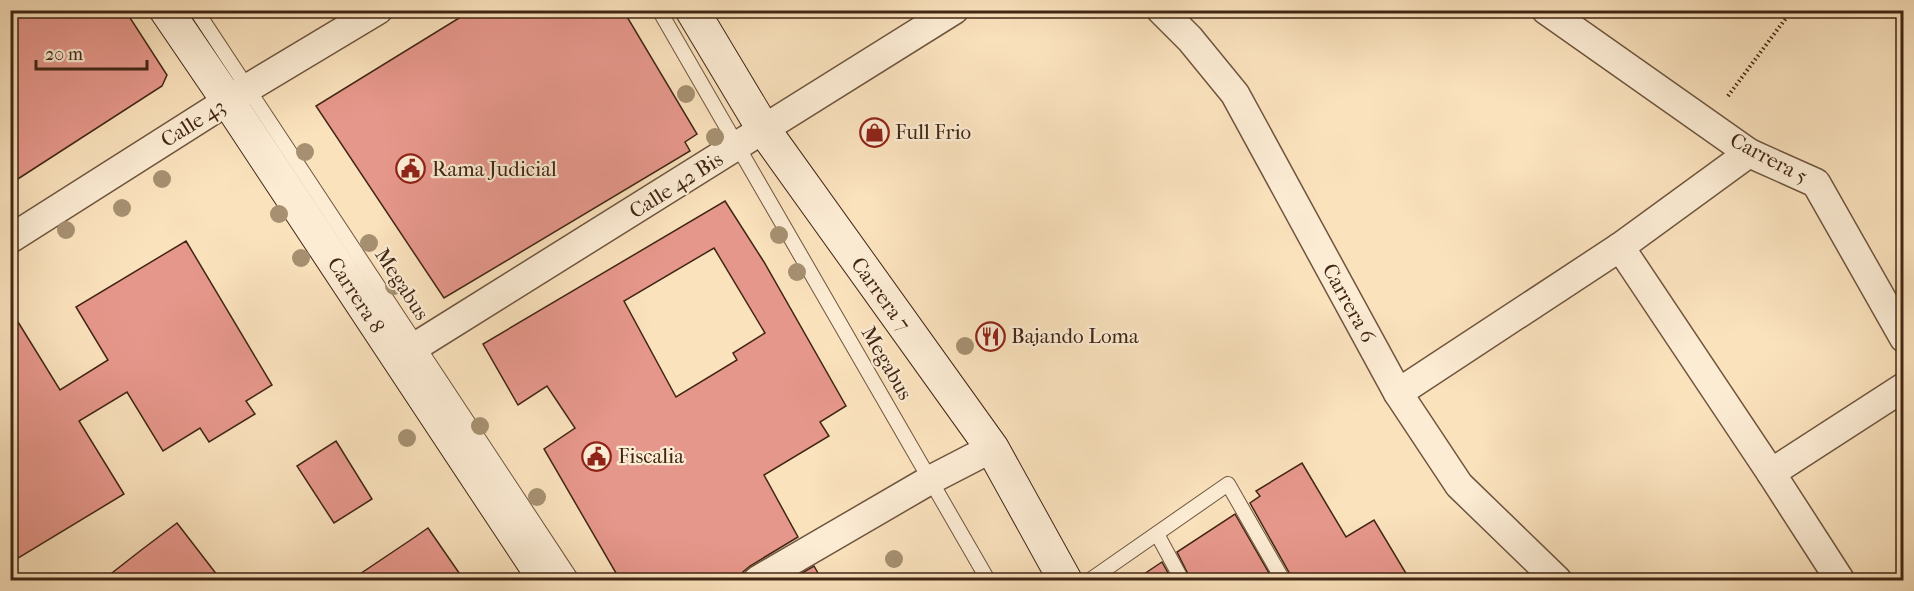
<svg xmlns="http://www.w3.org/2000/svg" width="1914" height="591" font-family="'IM FELL French Canon',serif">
<rect width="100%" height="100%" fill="#fae2bd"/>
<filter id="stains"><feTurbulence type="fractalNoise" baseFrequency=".00333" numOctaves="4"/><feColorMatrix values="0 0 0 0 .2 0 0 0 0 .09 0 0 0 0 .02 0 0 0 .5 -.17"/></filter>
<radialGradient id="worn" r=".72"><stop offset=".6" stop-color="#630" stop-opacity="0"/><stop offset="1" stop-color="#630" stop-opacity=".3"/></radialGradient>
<g fill="#e6978b" stroke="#412614" stroke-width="1.5" fill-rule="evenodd">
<path d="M10,10H125L167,75L162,86L10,184Z"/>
<path d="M472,10H623L697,134L685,142L690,151L444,298L316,106Z"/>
<path d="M725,201L764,262L846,406L820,422L829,436L764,475L798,537L750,566L743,572L742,580H620L544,449L575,428L547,386L518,405L483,344ZM714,248L765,333L733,353L737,360L676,397L624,301Z"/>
<path d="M186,241L272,385L246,401L255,414L209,442L200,428L163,451L127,392L79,421L124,494L10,563V309L60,390L108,360L76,307Z"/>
<path d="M336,441L372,499L334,523L297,466Z"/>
<path d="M1302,463L1346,537L1374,520L1410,580H1292L1291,576L1250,503L1260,496L1256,491Z"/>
<path d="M1235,514L1273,580H1191L1177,552Z"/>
<path d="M177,523L221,580H103L140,551Z"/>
<path d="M428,528L464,580H351L415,537Z"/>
<path d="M1162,562L1172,580H1135Z"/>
<path d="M814,566L822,580H790Z"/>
</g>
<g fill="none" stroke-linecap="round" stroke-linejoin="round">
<defs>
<g id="lane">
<path d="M196,10L572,580"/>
<path d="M659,10L988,580"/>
<path d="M1157,534L1182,580"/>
<path d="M1090,580L1228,484L1283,580"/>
</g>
<g id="street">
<path d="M1161,10L1190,39L1235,94L1398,393L1459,485L1557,580"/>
<path d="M1546,10L1749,153L1816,183L1904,338"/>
<path d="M10,239L248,88L378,10"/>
<path d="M1620,247L1771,473L1840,580"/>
<path d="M399,361L418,345L954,10"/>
<path d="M1398,393L1620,247L1749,153"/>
<path d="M1771,473L1904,387"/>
<path d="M758,580L930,480L992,448"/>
</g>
<g id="secondary">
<path d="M166,10L228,101L545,580"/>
<path d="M692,10L764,130L992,448L1065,580"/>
</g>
</defs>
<use href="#lane" stroke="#6f553e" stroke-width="16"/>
<use href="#street" stroke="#6f553e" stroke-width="31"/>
<use href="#secondary" stroke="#412614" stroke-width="35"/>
<path stroke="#412614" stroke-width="4" stroke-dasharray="1.5 3" stroke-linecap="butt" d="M1728,96L1792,10"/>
<use href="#lane" stroke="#fcecd4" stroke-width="14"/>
<use href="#street" stroke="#fcecd4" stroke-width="28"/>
<use href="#secondary" stroke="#fcecd4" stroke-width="33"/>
</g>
<g fill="#a69071">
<circle cx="686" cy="94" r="9"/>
<circle cx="715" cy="137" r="9"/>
<circle cx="305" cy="152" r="9"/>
<circle cx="162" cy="179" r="9"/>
<circle cx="122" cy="208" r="9"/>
<circle cx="279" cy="214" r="9"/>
<circle cx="66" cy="230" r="9"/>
<circle cx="779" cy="235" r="9"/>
<circle cx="369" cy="243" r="9"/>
<circle cx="301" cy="258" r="9"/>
<circle cx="797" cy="272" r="9"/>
<circle cx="394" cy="286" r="9"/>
<circle cx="965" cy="346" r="9"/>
<circle cx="480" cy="426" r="9"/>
<circle cx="407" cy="438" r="9"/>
<circle cx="537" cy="497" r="9"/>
<circle cx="894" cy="559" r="9"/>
</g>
<defs>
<symbol id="shop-ring" viewBox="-11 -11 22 22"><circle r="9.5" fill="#fcecd4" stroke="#8f2418" stroke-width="1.5"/><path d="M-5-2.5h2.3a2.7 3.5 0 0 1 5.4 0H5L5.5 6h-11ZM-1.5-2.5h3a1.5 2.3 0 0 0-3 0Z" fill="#8f2418"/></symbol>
<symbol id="civic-ring" viewBox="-11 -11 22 22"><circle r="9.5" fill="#fcecd4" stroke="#8f2418" stroke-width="1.5"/><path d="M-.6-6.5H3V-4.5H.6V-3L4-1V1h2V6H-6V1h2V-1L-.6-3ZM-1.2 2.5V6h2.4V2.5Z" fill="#8f2418"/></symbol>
<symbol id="restaurant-ring" viewBox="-11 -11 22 22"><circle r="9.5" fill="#fcecd4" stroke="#8f2418" stroke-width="1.5"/><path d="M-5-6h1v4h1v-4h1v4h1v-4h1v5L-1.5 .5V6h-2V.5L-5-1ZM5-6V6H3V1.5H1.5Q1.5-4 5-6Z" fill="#8f2418"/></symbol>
</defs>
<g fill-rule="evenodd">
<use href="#shop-ring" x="858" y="116" width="33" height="33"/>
<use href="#civic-ring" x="394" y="152" width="33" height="33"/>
<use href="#restaurant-ring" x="974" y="320" width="33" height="33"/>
<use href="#civic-ring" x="580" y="440" width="33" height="33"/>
</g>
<g text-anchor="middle" stroke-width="4.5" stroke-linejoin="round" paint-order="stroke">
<g font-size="21" fill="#412614" stroke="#fcecd4">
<text transform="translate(193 123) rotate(-32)" y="7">Calle 43</text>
<text transform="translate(1769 158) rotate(28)" y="7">Carrera 5</text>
<text transform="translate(676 185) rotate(-32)" y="7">Calle 42 Bis</text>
<text transform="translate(402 284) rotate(57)" y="7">Megabus</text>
<text transform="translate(881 294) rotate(54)" y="7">Carrera 7</text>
<text transform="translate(356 295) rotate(57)" y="7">Carrera 8</text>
<text transform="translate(1349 303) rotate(61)" y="7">Carrera 6</text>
<text transform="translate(887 363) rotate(60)" y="7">Megabus</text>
</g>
<g font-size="21" fill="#412614" stroke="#fcecd4" text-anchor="start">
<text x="895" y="139">Full Frio</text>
<text x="432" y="176">Rama Judicial</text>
<text x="1011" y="343">Bajando Loma</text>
<text x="618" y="463">Fiscalia</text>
</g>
</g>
<rect width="1914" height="591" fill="none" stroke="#fae2bd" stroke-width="36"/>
<rect x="12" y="12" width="1890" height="567" fill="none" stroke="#412614" stroke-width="3"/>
<rect x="18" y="18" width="1878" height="555" fill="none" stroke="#412614" stroke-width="1.5"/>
<path d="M36 60v9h111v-9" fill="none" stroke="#412614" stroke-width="3"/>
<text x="45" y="60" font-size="18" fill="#412614" stroke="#fcecd4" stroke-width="4.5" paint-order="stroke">20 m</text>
<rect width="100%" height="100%" filter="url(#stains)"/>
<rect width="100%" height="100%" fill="url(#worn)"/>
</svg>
